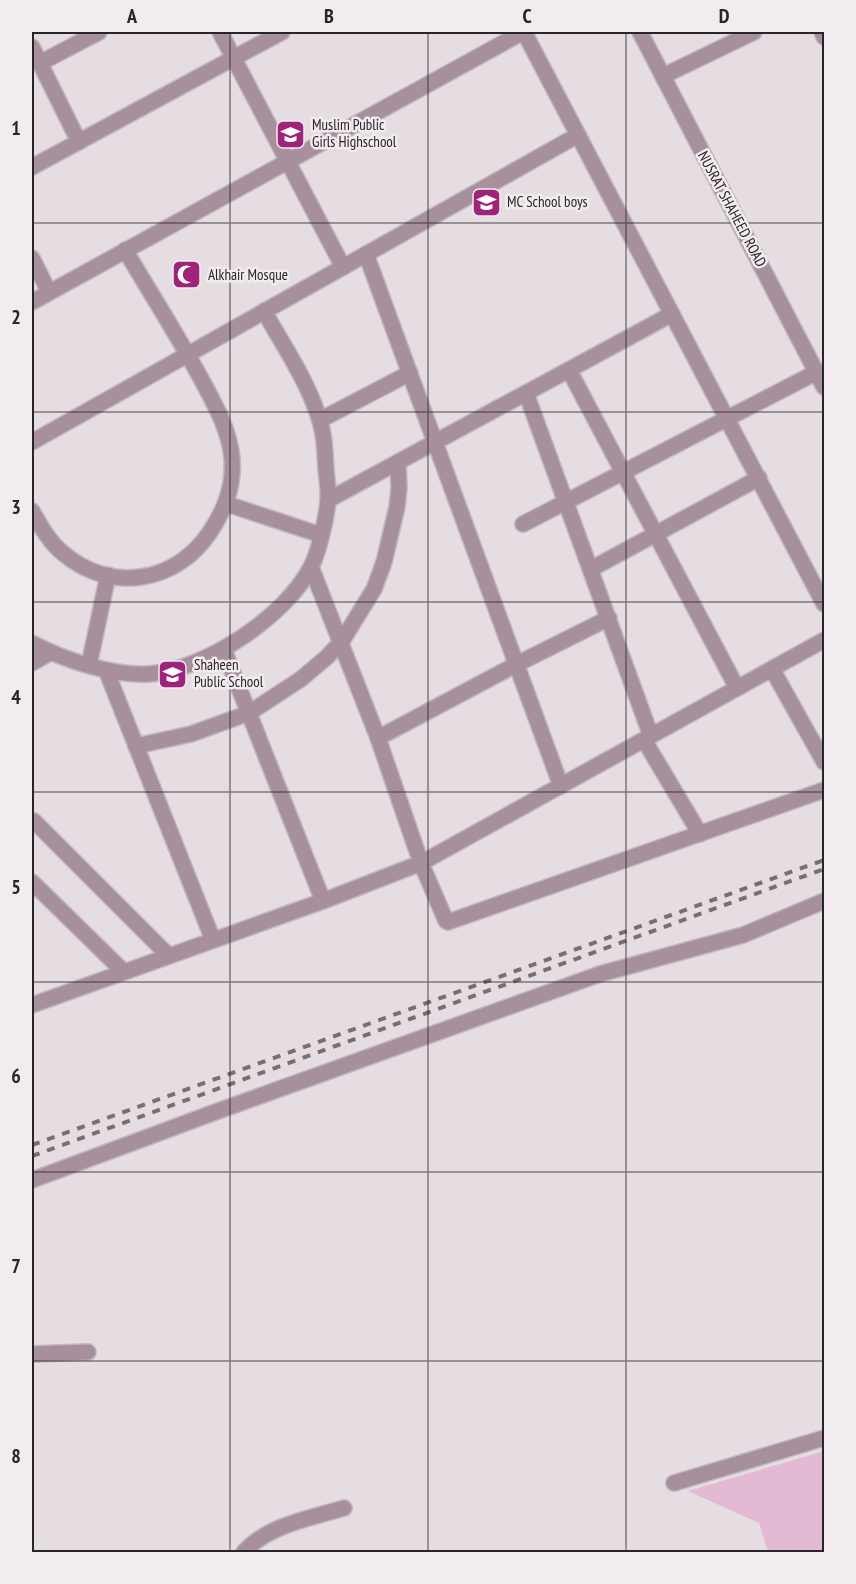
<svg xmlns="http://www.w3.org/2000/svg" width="856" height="1584" font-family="'PT Sans Narrow',sans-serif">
<rect width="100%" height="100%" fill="#e5dde2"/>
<path fill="#e3b9d3" d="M824,1451V1552H768L759,1523L688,1491Z"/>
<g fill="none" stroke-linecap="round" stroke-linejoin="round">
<defs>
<g id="minor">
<path d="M220,32L343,267"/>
<path d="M524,32L824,604"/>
<path d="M640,32L824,387"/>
<path d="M822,32L824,37"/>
<path d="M32,47L79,142"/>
<path d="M40,63L99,32"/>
<path d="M663,76L754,32"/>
<path d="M32,167L282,32"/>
<path d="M366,254L561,786"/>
<path d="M32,258L49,292"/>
<path d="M32,302L523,32"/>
<path d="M569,370L737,688"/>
<path d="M526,393L651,736"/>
<path d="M320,420L410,373"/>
<path d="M32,442L578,135"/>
<path d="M328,500L672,314"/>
<path d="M227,504L321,535"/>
<path d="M32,511C41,527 50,543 64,554C112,594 177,582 210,532C225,509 234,487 232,459C230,430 213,401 199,375C176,333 150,292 125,250"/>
<path d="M523,524L817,372"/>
<path d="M311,567L378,738L421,863L446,921L448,922L824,790"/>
<path d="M591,569L759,478"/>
<path d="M32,643C64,660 112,676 149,674C205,670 285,617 311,567C319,551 326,520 328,501C329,491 327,480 326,470C325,455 325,439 321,425C310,384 284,347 264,311"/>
<path d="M224,650L323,901"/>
<path d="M32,663L50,653"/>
<path d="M89,665L108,575"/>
<path d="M772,669L824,762"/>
<path d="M106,670L213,940"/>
<path d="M378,738L517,664L609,618"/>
<path d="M644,740L700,834"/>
<path d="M136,746L191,734L249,713L301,679L327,657L342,641L374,589L384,562L397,507L399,488L398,462"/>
<path d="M34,821L169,956"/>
<path d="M32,882L124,972"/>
<path d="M32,1005L323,901L421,863L824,640"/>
<path d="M32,1180L218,1111L600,974L743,935L824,901"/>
<path d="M32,1354L88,1352"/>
<path d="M674,1483L824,1438"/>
<path d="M244,1552C268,1525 311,1518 344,1508"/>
</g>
</defs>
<use href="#minor" stroke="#bfb8bd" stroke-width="18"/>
<use href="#minor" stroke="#a78f9d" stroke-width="15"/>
<g stroke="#757073" stroke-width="4" stroke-dasharray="8 8" stroke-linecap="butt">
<path d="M32,1145L824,860"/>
<path d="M32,1156L824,869"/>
</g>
</g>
<path fill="none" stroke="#282527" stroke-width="1.5" stroke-opacity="0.55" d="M230,32V1552M428,32V1552M626,32V1552M32,223H824M32,412H824M32,602H824M32,792H824M32,982H824M32,1172H824M32,1361H824"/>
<defs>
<symbol id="school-square" viewBox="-11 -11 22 22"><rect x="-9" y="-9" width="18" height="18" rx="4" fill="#9d237b" stroke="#f2ebef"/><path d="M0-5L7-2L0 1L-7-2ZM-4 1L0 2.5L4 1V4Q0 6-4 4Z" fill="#fff"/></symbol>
<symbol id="mosque-square" viewBox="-11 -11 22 22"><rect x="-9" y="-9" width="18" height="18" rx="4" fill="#9d237b" stroke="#f2ebef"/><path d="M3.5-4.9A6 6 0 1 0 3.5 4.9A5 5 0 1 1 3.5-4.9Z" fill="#fff"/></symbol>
</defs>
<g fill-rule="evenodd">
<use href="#school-square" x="274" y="118" width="33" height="33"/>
<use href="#school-square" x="470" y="186" width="33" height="33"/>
<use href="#mosque-square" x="170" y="258" width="33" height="33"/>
<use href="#school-square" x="156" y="658" width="33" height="33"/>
</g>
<g text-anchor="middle" stroke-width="5" stroke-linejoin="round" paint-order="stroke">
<g font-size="15" fill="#282527" stroke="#f2ebef" text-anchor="start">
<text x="312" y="130">Muslim Public<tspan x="312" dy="17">Girls Highschool</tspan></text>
<text x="507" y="207">MC School boys</text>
<text x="208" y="280">Alkhair Mosque</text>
<text x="194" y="670">Shaheen<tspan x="194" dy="17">Public School</tspan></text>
</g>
<g font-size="15" fill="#282527" stroke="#f2ebef">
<text transform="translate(732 209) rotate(62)" y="5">NUSRAT SHAHEED ROAD</text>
</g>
</g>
<rect width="856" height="1584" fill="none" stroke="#f2ebef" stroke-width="66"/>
<rect x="33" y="33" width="790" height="1518" fill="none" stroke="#282527" stroke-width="2"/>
<g font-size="20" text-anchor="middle" font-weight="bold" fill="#282527">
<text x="132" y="23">A</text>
<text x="329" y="23">B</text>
<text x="527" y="23">C</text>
<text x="724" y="23">D</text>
<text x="16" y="135">1</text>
<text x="16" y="324">2</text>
<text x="16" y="514">3</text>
<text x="16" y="704">4</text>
<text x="16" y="894">5</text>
<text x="16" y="1083">6</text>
<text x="16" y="1273">7</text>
<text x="16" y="1463">8</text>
</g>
</svg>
